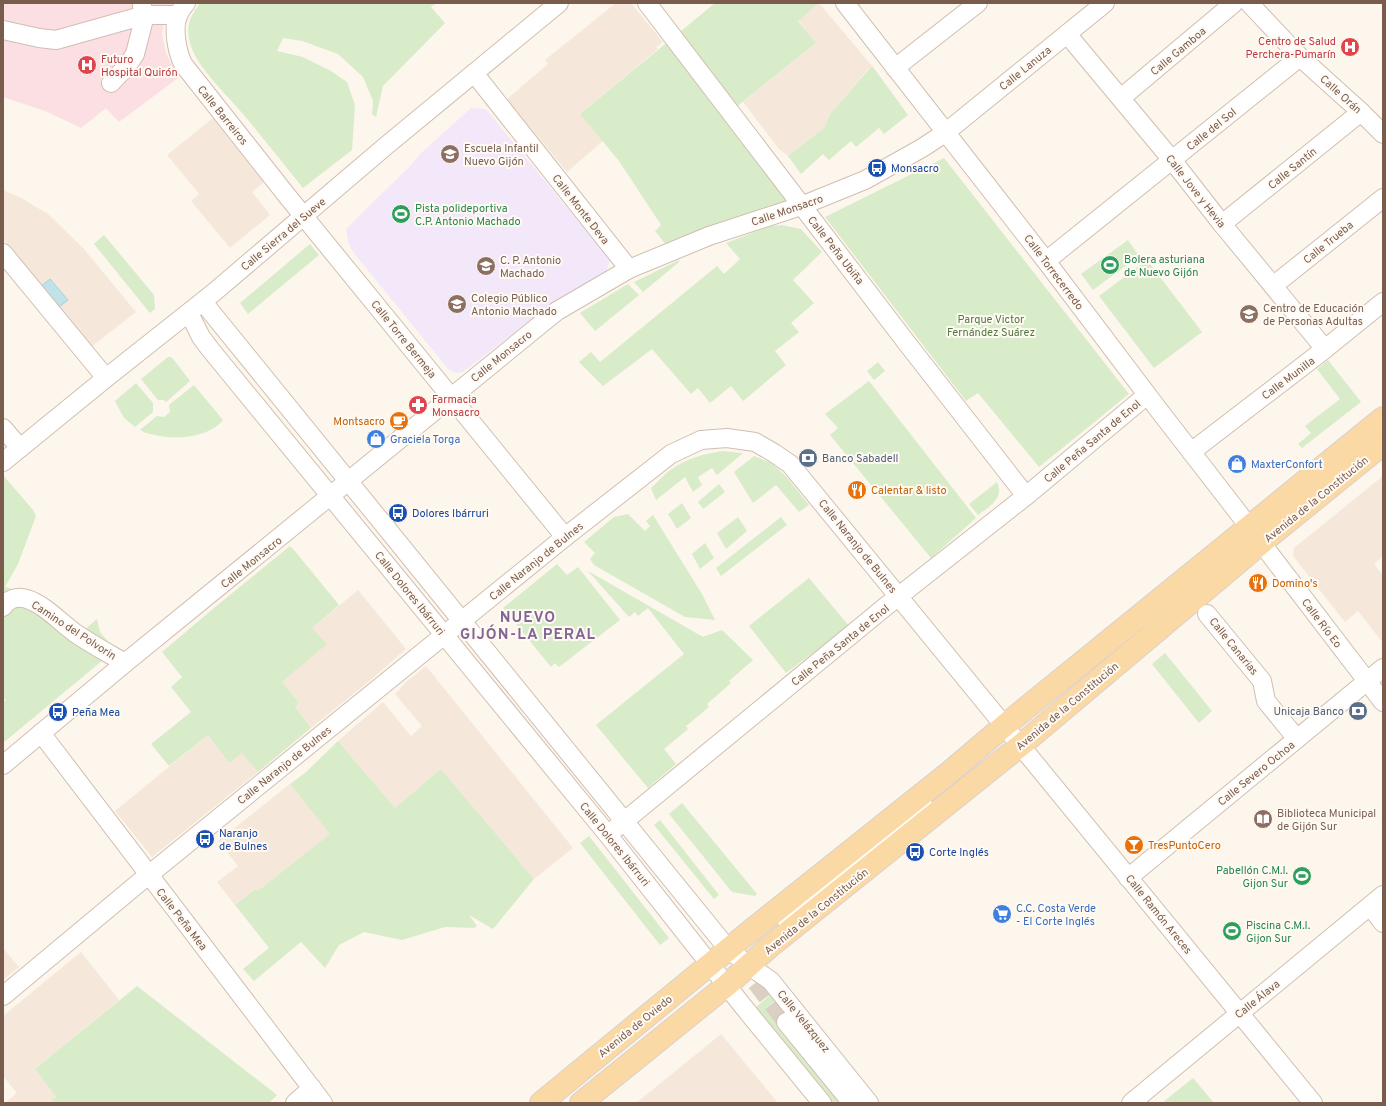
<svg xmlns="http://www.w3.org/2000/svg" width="1386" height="1106" font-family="Overpass,sans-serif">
<rect width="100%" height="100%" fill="#fdf6ec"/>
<g fill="#f5e8da">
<path d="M616,3H631L663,42L656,47L658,49L580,114L603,141L567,172L507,99L548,64L545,60Z"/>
<path d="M819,3L873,67L869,68L830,114L824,128L788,156L779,149L743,102L816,43L798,20Z"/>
<path d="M213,118L264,182L252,192L270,215L230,248L191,201L199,194L167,155Z"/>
<path d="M3,190L21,198L48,214L82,247L136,312L91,347L3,239Z"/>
<path d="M1383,476V556L1374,564L1383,575V643L1358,611L1345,622L1293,556L1294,548Z"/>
<path d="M358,590L406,649L367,683L311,728L295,707L299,703L282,682L326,644L312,628Z"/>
<path d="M426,666L573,848L534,879L441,769L395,808L338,741L383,702L411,736L422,726L395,694L406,682Z"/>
<path d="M208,735L229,763L242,752L258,772L152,857L115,811Z"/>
<path d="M290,784L331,834L258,891L256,889L235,905L217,882L238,866L218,841Z"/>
<path d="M3,948L19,967L3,980Z"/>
<path d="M81,952L119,1000L35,1069L56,1097L49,1103H5L17,1093L3,1076V1016Z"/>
<path d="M721,1034L778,1103H636L704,1048Z"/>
</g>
<path fill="#f3e8fa" d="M471,108L486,109L610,260L606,272L557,300L463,372L456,373L449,370L353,252L348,242L346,229L410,166L420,154Z"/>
<path fill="#fbdfe3" d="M3,3H172L164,23L162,34L166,53L178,78L119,122L106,108L81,128L45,111L3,97Z"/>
<g fill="#d8ecc9">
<path d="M200,3H436L431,7L445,23L383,86L376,117L372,114L373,101L363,77L338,54L302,41L283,38L277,51L303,57L331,71L347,82L355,105L352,150L303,188C283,163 263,138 243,114C228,96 197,67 191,46C185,27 189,18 200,3Z"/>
<path d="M715,3H819L798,21L816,43L730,112L801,206L671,251L655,231L661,225L619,161L580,114Z"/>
<path d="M873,67L908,115L884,134L879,128L856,147L851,141L829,160L823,154L801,174L788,156L824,128L830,114L870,68Z"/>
<path d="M944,158L1129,394L1039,467L978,393L966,401L825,217Z"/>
<path d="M782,225L801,229L822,252L793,280L814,303L791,323L799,332L775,351L786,365L743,401L731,386L710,403L698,388L691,394L652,349L603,386L579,362L591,352L600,362L717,266L724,274L740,259L726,243L770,226Z"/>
<path d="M104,235L154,295L155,309L150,313L94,244Z"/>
<path d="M1128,240L1139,256L1093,290L1081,274Z"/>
<path d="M310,244L319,255L248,314L240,303Z"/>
<path d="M679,260V262L643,292L634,282Z"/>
<path d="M1147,260L1202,332L1154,368L1099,296Z"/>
<path d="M628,284L639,295L595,331L580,313Z"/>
<path d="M168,357H171L174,360L190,381L166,402L164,400H158L141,379Z"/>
<path d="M1328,360L1361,402L1302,448L1298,444L1311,433L1305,426L1340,399L1317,369Z"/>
<path d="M878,362L885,371L874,380L867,371Z"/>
<path d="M869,381L976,518L931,558L830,435L838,428L825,414Z"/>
<path d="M136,383L153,403V412L135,427L124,418L115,401Z"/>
<path d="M194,385L223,420C209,438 175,440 155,435C150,434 144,433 140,430L157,416L164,417L170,412L169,405Z"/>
<path d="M722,451L743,453L717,475L712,468L698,477L702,485L693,492L685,477L656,500L651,488C658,482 664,474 672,469C687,458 705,454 722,451Z"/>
<path d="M754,456L771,463L786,476L809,505L799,512L776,485L753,503L734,472Z"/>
<path d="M3,475L33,510L36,516L18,564L5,587L17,590L83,631L97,619L100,632L115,650L3,743V701H6L3,697Z"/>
<path d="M997,482C1005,498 989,507 978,515L969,504Z"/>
<path d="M719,484L725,492L703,509L698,502Z"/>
<path d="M682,503L691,518L677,529L668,514Z"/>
<path d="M628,514L645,531L650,526L646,521L653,515L702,594L715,620L685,617L594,565L590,559L595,553L584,542L614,517Z"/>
<path d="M738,517L747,531L726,549L717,533Z"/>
<path d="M781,517L787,525L721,576L716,568Z"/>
<path d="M705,543L714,558L700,569L692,554Z"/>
<path d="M290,546L294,550L339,605L312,628L327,644L282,682L299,703L295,707L311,728L258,772L242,753L229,763L208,735L169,766L151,744L191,712L171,687L182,677L162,652L220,603Z"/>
<path d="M557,564L567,575L578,567L620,620L559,667L555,663L551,667L503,608Z"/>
<path d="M588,571L703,637L722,630L753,660L729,681L731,683L707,704L709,707L686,726L688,729L664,749L676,764L648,788L596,725L684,654L648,608L638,616L635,612L629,617Z"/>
<path d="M809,578L849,626L786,673L749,626Z"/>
<path d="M1165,653L1212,711L1199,723L1152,664Z"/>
<path d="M338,741L395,808L441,769L534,879L493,929L469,915L477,926L474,928L445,927L402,940L364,932L339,945L325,968L301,942L254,981L243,969L269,948L235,905L256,889L258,891L330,834L290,784L305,773Z"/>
<path d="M682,803L757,894L755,896L732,892L669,814Z"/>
<path d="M660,820L719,895L714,899L654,825Z"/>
<path d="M589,836L669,938L660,945L580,843Z"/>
<path d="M137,986L277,1095L269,1103H49L56,1097L35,1069Z"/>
<path d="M771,994L790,1017L847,1103H833L755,1008Z"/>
<path d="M1193,1078L1214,1103H1162Z"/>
</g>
<path fill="#bfe3e8" stroke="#a5d3da" d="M50,279L68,300L59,307L41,286Z"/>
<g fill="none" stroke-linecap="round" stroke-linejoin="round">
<path stroke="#dcd0c4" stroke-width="18" stroke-dasharray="18 9" stroke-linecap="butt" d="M752,958L750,960L751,976L786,1022"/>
<defs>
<g id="minor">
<path d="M186,3C183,7 180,10 179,14C172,27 177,51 183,64L288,197L565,537"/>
<path d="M647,3L906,342L1026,496"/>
<path d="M845,3L1046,261L1158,409L1230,502L1383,702"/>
<path d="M1249,3L1300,57L1361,112L1383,134"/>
<path d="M3,30L39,38L56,40L145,15H178"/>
<path d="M1067,34L1172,160L1222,224L1325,349"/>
<path d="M895,68L978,3"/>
<path d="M474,73L629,269"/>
<path d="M111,83L127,66L135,54L145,15L142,6"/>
<path d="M1121,98L1234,3"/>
<path d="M1222,224L1361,112"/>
<path d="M3,253L106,378"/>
<path d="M1046,261L1300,57"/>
<path d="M1273,286L1383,198"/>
<path d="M203,302L728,949L748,965L771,981L869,1103"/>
<path d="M189,313L201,337L210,349L608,835L742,1005L822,1103"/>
<path d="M3,428L20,448"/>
<path d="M1191,452L1325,349L1383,302"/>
<path d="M3,462L106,378L212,294L387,145L559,3"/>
<path d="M3,607C8,599 17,596 27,599C45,605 60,622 75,633C91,644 108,653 125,663"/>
<path d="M1207,614L1262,681L1266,701L1297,739"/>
<path d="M41,733L323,1103"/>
<path d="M3,765L125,663L557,311L629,269L709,236L801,206L865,180L922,148L945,133L1105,3"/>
<path d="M616,828L885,607L1026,496L1147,395"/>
<path d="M1128,878L1383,668"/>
<path d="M1370,906L1383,923"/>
<path d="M786,919L897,829L923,805"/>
<path d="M3,996L135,886L565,537L671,454L701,440L727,438L755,442L774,453L790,464L1313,1103"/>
<path d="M786,1022L852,1103"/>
<path d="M295,1103L312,1088"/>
<path d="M1131,1103L1383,895"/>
</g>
<g id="major">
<path d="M541,1103L753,929L950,772L1004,726L1383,418"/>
<path d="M581,1103L727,985L768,948L1021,745L1261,543L1383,444"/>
</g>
</defs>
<use href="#minor" stroke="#d1beb0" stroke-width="20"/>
<use href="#major" stroke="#dad1cd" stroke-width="24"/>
<use href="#minor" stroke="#fff" stroke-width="18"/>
<use href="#major" stroke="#fbd9a5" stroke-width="22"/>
</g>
<defs>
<symbol id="hospital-disc" viewBox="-11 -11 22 22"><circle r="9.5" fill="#e0444e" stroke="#fffaf3"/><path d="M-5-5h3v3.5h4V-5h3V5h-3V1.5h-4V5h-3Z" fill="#fff"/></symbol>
<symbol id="school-disc" viewBox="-11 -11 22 22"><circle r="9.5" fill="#8d6e63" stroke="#fffaf3"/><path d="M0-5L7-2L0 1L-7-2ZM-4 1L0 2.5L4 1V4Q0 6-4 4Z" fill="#fff"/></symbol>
<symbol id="bus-disc" viewBox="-11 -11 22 22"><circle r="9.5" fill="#1a4fb4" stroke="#fffaf3"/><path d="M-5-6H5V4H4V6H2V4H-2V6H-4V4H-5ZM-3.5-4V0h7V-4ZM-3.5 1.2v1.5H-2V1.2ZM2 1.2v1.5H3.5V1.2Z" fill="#fff"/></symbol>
<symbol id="stadium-disc" viewBox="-11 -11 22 22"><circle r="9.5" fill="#2e9e5b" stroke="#fffaf3"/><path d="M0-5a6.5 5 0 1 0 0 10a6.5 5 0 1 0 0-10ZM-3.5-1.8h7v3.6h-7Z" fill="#fff"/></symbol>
<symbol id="pharmacy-disc" viewBox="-11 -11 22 22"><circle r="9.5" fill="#e0444e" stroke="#fffaf3"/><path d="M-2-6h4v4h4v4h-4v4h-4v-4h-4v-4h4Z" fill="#fff"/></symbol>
<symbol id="cafe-disc" viewBox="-11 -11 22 22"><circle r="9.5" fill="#e8710a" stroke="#fffaf3"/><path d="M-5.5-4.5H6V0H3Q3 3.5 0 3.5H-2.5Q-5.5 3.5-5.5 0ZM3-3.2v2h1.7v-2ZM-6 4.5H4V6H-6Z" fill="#fff"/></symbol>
<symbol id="shop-disc" viewBox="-11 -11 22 22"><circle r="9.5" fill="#3f7fe0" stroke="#fffaf3"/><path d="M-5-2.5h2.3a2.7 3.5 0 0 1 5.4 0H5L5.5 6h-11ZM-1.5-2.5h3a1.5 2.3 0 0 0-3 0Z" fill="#fff"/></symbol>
<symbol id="bank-disc" viewBox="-11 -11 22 22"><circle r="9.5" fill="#5c6f8a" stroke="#fffaf3"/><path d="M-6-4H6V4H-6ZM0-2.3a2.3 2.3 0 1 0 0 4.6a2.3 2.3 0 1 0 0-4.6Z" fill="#fff"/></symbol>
<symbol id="restaurant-disc" viewBox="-11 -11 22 22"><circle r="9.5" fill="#e8710a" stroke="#fffaf3"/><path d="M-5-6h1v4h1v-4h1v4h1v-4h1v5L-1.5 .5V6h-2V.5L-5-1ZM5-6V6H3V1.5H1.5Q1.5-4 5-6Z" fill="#fff"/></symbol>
<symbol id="library-disc" viewBox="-11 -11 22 22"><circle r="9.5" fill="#8d6e63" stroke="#fffaf3"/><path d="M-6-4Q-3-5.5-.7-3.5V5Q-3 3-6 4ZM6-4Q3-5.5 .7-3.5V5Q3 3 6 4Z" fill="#fff"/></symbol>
<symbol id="bar-disc" viewBox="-11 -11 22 22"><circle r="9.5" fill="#e8710a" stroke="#fffaf3"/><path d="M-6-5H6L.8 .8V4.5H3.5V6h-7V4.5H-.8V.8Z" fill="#fff"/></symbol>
<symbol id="supermarket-disc" viewBox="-11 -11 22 22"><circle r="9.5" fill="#3f7fe0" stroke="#fffaf3"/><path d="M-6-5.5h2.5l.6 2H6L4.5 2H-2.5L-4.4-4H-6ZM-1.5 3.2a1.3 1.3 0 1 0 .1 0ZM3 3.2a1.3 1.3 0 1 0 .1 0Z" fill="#fff"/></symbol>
</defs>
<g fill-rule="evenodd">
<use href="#hospital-disc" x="1339" y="36" width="22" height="22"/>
<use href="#hospital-disc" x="76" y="54" width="22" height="22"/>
<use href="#school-disc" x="439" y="143" width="22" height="22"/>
<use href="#bus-disc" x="866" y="157" width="22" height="22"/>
<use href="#stadium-disc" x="390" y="203" width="22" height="22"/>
<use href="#stadium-disc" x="1099" y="254" width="22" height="22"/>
<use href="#school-disc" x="475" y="255" width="22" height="22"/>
<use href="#school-disc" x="446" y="293" width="22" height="22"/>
<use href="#school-disc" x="1238" y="303" width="22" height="22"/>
<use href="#pharmacy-disc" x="407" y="394" width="22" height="22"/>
<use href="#cafe-disc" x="388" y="410" width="22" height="22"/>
<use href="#shop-disc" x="365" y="428" width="22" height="22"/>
<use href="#bank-disc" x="797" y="447" width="22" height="22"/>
<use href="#shop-disc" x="1226" y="453" width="22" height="22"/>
<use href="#restaurant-disc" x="846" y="479" width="22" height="22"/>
<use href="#bus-disc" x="387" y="502" width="22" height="22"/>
<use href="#restaurant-disc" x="1247" y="572" width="22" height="22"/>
<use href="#bank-disc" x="1347" y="700" width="22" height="22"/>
<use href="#bus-disc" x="47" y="701" width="22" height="22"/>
<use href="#library-disc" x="1252" y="808" width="22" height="22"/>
<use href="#bus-disc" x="194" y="828" width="22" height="22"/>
<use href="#bar-disc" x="1123" y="834" width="22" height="22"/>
<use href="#bus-disc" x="904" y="841" width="22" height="22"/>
<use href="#stadium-disc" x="1291" y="865" width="22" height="22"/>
<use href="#supermarket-disc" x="991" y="903" width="22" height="22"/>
<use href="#stadium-disc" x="1221" y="920" width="22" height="22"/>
</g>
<g text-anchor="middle" stroke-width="4" stroke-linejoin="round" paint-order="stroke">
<g font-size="11" fill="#be3a42" stroke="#fffaf3" text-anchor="start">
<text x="1336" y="45" text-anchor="end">Centro de Salud<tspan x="1336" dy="13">Perchera-Pumarín</tspan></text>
<text x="101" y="63">Futuro<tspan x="101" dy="13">Hospital Quirón</tspan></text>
<text x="432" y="403">Farmacia<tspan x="432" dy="13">Monsacro</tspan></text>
</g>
<g font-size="11" fill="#7a5c4d" stroke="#fffaf3">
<text transform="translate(1178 51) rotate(-40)" y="4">Calle Gamboa</text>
<text transform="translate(1025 68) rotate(-39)" y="4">Calle Lanuza</text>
<text transform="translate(1341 94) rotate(42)" y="4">Calle Orán</text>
<text transform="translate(223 115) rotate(51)" y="4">Calle Barreiros</text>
<text transform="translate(1211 129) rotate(-39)" y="4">Calle del Sol</text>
<text transform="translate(1292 168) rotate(-39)" y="4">Calle Santín</text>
<text transform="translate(1196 191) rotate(52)" y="4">Calle Jove y Hevia</text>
<text transform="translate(581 209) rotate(52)" y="4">Calle Monte Deva</text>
<text transform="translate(787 210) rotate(-19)" y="4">Calle Monsacro</text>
<text transform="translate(283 234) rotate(-40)" y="4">Calle Sierra del Sueve</text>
<text transform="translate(1328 242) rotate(-39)" y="4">Calle Trueba</text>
<text transform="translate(836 250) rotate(52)" y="4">Calle Peña Ubiña</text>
<text transform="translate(1054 272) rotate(53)" y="4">Calle Torrecerredo</text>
<text transform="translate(404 339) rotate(51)" y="4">Calle Torre Bermeja</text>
<text transform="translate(501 356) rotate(-39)" y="4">Calle Monsacro</text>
<text transform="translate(1288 378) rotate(-37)" y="4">Calle Munilla</text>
<text transform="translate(1092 441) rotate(-40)" y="4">Calle Peña Santa de Enol</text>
<text transform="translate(1316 499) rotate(-39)" y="4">Avenida de la Constitución</text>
<text transform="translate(858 546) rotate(51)" y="4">Calle Naranjo de Bulnes</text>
<text transform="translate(536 561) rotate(-39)" y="4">Calle Naranjo de Bulnes</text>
<text transform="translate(251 562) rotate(-39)" y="4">Calle Monsacro</text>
<text transform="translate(410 593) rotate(51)" y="4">Calle Dolores Ibárruri</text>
<text transform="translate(1322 623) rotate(53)" y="4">Calle Río Eo</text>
<text transform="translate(74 630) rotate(33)" y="4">Camino del Polvorin</text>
<text transform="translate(840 645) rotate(-39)" y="4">Calle Peña Santa de Enol</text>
<text transform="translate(1234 646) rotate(51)" y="4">Calle Canarias</text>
<text transform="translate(1067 706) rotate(-40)" y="4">Avenida de la Constitución</text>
<text transform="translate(284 765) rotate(-39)" y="4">Calle Naranjo de Bulnes</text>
<text transform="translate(1256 773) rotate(-39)" y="4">Calle Severo Ochoa</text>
<text transform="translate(615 844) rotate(51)" y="4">Calle Dolores Ibárruri</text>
<text transform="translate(816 911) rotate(-39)" y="4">Avenida de la Constitución</text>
<text transform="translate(1159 914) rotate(51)" y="4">Calle Ramón Areces</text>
<text transform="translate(182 919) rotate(52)" y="4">Calle Peña Mea</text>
<text transform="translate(1257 999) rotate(-39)" y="4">Calle Álava</text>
<text transform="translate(804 1021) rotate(51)" y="4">Calle Velázquez</text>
<text transform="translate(635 1026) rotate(-39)" y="4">Avenida de Oviedo</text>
</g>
<g font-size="11" fill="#785e54" stroke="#fffaf3" text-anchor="start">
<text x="464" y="152">Escuela Infantil<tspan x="464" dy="13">Nuevo Gijón</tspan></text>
<text x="500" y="264">C. P. Antonio<tspan x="500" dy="13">Machado</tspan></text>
<text x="471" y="302">Colegio Público<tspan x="471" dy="13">Antonio Machado</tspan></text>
<text x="1263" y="312">Centro de Educación<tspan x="1263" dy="13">de Personas Adultas</tspan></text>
<text x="1277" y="817">Biblioteca Municipal<tspan x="1277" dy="13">de Gijón Sur</tspan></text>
</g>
<g font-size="11" fill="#164399" stroke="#fffaf3" text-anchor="start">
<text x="891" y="172">Monsacro</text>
<text x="412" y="517">Dolores Ibárruri</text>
<text x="72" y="716">Peña Mea</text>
<text x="219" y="837">Naranjo<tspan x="219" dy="13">de Bulnes</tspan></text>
<text x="929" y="856">Corte Inglés</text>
</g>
<g font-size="11" fill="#27864d" stroke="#fffaf3" text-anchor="start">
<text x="415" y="212">Pista polideportiva<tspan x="415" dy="13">C.P. Antonio Machado</tspan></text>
<text x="1124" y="263">Bolera asturiana<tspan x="1124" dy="13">de Nuevo Gijón</tspan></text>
<text x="1288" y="874" text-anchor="end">Pabellón C.M.I.<tspan x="1288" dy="13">Gijon Sur</tspan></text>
<text x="1246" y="929">Piscina C.M.I.<tspan x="1246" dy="13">Gijon Sur</tspan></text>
</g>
<g font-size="11" fill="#537a41" stroke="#fffaf3">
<text x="991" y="323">Parque Victor<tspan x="991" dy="13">Fernández Suárez</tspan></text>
</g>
<g font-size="11" fill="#c56008" stroke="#fffaf3" text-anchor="start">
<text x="385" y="425" text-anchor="end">Montsacro</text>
<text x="871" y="494">Calentar &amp; listo</text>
<text x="1272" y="587">Domino's</text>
<text x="1148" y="849">TresPuntoCero</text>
</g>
<g font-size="11" fill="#366cbe" stroke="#fffaf3" text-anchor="start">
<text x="390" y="443">Graciela Torga</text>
<text x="1251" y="468">MaxterConfort</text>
<text x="1016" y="912">C.C. Costa Verde<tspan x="1016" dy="13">- El Corte Inglés</tspan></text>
</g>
<g font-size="11" fill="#4e5e75" stroke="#fffaf3" text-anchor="start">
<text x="822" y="462">Banco Sabadell</text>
<text x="1344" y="715" text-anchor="end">Unicaja Banco</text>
</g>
<g font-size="15" font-weight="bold" letter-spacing="1" fill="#846695" stroke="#fffaf3">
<text x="528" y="622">NUEVO<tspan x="528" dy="17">GIJÓN-LA PERAL</tspan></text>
</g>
</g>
<rect width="1386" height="1106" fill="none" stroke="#7a5c4d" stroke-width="8"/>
</svg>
